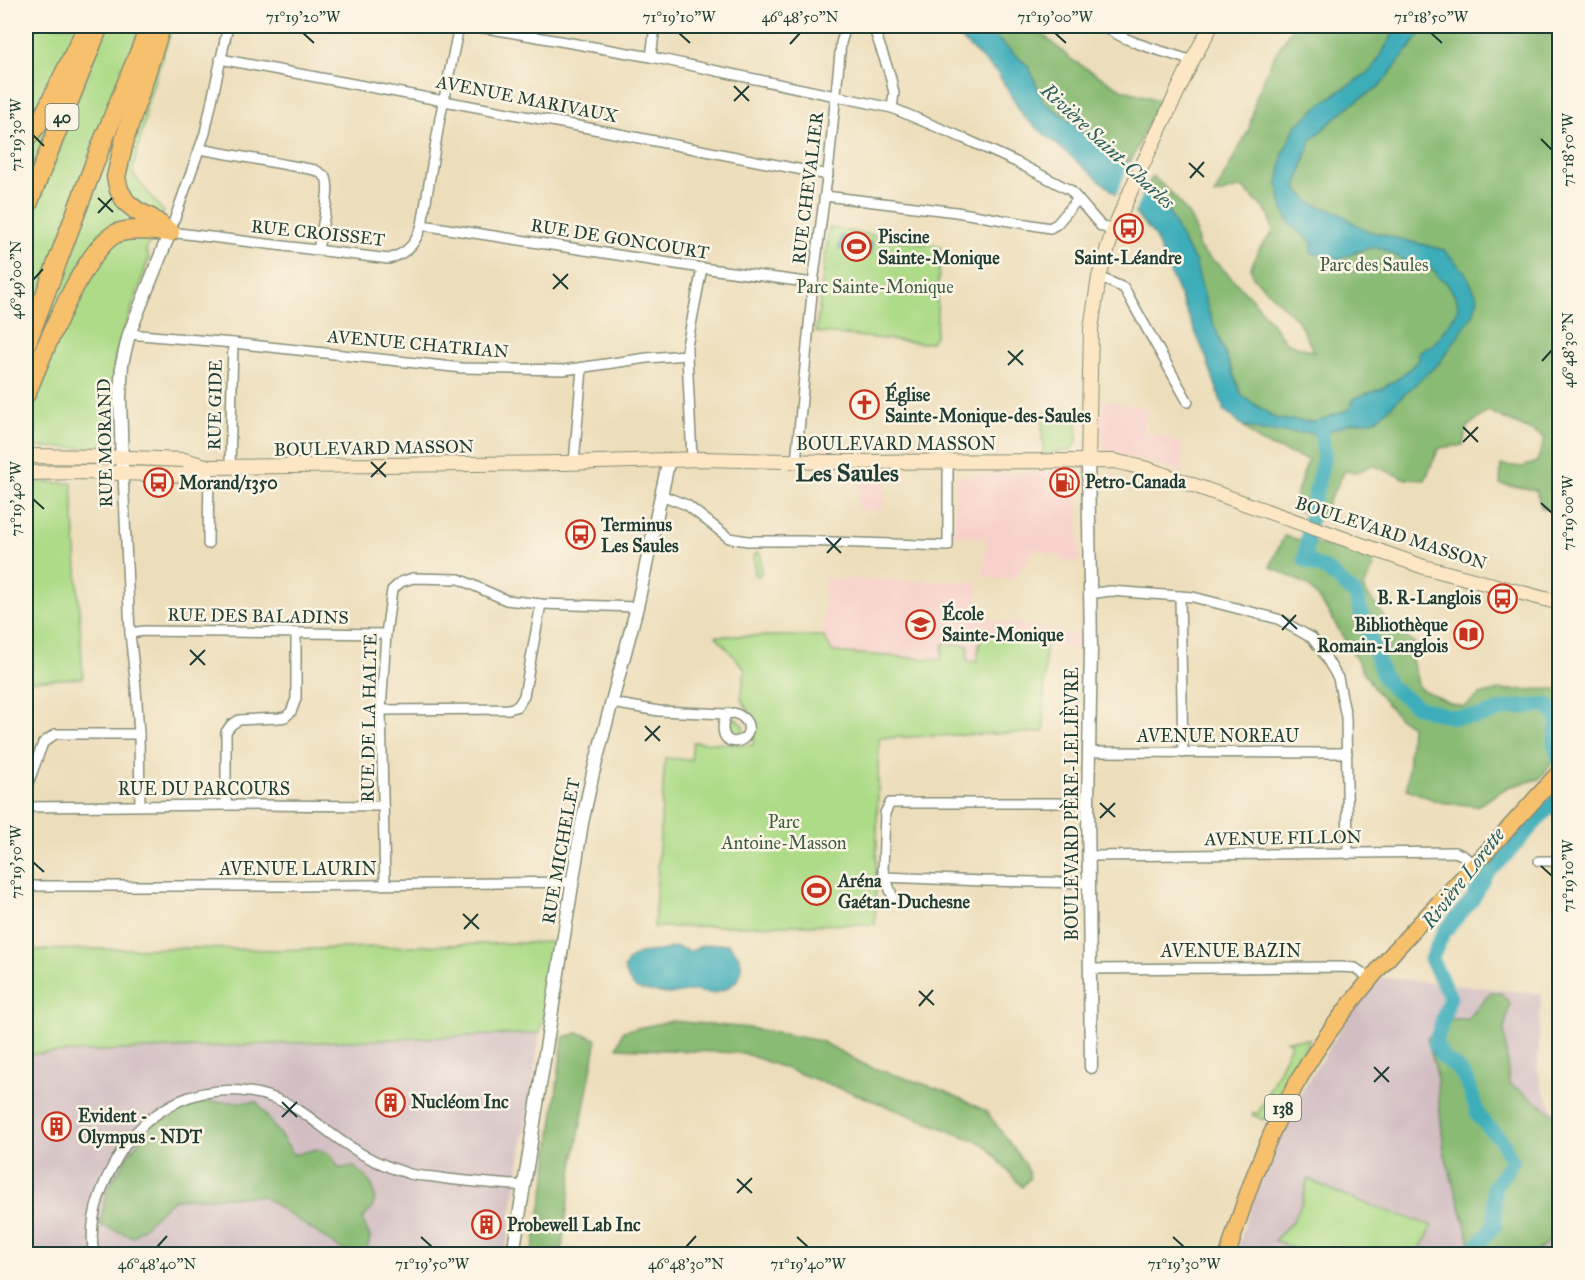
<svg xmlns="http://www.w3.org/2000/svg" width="1585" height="1280" font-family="'IM FELL Great Primer',serif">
<rect width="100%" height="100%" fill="#fcf5e5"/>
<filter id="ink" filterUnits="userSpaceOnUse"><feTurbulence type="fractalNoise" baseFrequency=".0167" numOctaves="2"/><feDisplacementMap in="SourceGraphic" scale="12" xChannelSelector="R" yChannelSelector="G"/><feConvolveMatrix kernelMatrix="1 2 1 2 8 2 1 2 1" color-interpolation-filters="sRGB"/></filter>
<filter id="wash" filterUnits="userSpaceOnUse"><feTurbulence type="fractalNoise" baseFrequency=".008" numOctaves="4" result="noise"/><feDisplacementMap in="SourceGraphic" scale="24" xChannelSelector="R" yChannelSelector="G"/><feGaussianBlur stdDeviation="1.35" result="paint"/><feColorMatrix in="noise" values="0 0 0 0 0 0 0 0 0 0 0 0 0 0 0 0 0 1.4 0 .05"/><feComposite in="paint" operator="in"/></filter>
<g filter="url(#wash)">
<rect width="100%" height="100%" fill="#eddebb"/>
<g fill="#f7d0ca">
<path d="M1101,399L1148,409L1142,431L1182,443V472L1107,451L1103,448L1101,427Z"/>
<path d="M1048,471H1069L1076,475L1080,561L1072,562L1035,548L1014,580L984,577L986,537L954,536L956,476Z"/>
<path d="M858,472H889L882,510L858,509Z"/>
<path d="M825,579L977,582L979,617L1085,637L1087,650L982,632L977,662L833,652L823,636Z"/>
</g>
<g fill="#d2bec2">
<path d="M1381,977L1541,994L1538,1069L1540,1083L1548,1101L1559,1117V1254H1236L1251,1204L1282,1129L1301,1093L1347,1019Z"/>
<path d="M540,1033L505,1254H26V1054Z"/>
</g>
<g fill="#addb88" stroke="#668c5e" stroke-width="1.5">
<path d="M39,26H173L147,103L145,120L132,173L164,212L146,250L149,258L115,358L112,426L106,443L93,448L26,447V37Z"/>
<path d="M829,228L940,246L936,334L931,342L924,343L816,332Z"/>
<path d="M1042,413L1077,415V442L1071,450L1043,454Z"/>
<path d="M26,482L72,483L83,678L26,681Z"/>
<path d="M758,552L761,555V574L758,576L755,574L754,555Z"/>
<path d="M981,632L1045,643L1044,732L879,738L875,924L654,927L665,758L691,760L693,742L753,745L756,723L741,699L745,669L716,636H823L833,652L941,660L943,644L968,645L967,661L977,662Z"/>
<path d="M730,716C741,721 751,729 736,737C728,733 728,724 730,716Z"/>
<path d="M555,942L540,1033L26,1054V950L198,948L275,950Z"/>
<path d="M1310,1039L1287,1077L1264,1120L1252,1115L1253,1112L1258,1114L1291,1044L1286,1040Z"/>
<path d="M1308,1179C1348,1199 1390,1212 1433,1226L1417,1254H1306L1274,1240C1287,1229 1298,1215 1303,1199C1305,1193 1305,1187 1308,1179Z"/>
</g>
<g fill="#8abb74" stroke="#547c54" stroke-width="1.5">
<path d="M983,26H1033L1072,60L1121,89L1159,100L1130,163L1111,151L1043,101L1029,67Z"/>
<path d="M1293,26H1398L1372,70L1322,103L1295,127L1278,185L1283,209L1291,225L1312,242L1357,253L1361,250L1378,247L1395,255L1400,259L1415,263L1435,271L1438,277L1446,282L1457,299L1459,310L1440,337L1432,346C1425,346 1421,350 1417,356L1421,358L1399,378L1381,389L1354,398L1350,409L1315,422L1277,419L1242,396L1208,310L1195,261L1148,187L1152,176C1172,192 1199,219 1198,246L1205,254L1221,267L1256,303L1286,342L1314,352L1298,321L1253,277L1251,267L1260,248L1273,232L1269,214L1242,187L1214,195L1249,129L1256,98L1273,58Z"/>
<path d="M1430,26H1523L1528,30L1559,32V511L1541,507L1536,490L1500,484L1501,465L1523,467L1537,462L1545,438C1535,432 1525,428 1514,423C1505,420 1497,414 1488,411L1467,427L1463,445L1439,448L1425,480L1406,479L1372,465L1356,473L1345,471L1318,521L1292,507L1308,460L1262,443L1242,425L1262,431L1321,434L1350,423L1376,420L1473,315L1444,250L1364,230L1339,213L1311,203L1296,188L1311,140L1349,106L1380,86L1419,36Z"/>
<path d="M1284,536L1372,557L1374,566L1363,589L1396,631L1415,643L1412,660L1419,688L1450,703L1464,707L1479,695L1500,690L1559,689V755L1539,779L1508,787L1477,806L1439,802L1407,789L1411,726L1398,717L1372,686L1329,613L1308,585L1270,567Z"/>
<path d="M1491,992L1501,993L1510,1003L1504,1029L1509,1083L1559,1117L1560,1216L1557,1233L1535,1254H1470L1469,1238L1444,1151L1436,1071L1427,1039L1444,1019H1468Z"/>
<path d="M672,1021L750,1028L821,1041L867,1066L945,1091L986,1111L1026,1165L1030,1178L1022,1187L985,1145L861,1096L743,1053L617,1048L623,1031Z"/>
<path d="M579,1033L597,1039L574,1160L561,1254H532L545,1185L563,1037Z"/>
<path d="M201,1102H257L294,1155L317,1149L331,1155L339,1168L354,1167C367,1176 381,1192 372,1208C370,1212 365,1216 362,1219L370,1237L366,1254H357L341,1249L262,1196L174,1199L133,1237L100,1225L107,1190L130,1152L157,1120L179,1109Z"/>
</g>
<g fill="#3dadba" stroke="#2e7577" stroke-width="1.5">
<path d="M947,26H983L1029,67L1043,101L1132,168L1168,210L1184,244L1195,261L1208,310L1242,396L1277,419L1315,422L1350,409L1354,398L1381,389L1399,378L1420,359L1417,356C1421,350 1425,346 1432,346L1440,337L1458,310L1457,299L1446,282L1438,277L1435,271L1415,263L1400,259L1395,255L1378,247L1361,250L1340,259L1311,253L1312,242L1291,225L1283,210L1278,185L1283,154L1295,127L1322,103L1372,70L1398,26H1430L1419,36L1380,86L1349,106L1311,140L1296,188L1311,203L1339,213L1364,230L1444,250L1465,272L1478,298L1473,315L1440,362L1376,420L1350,423L1321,434L1262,431L1242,425L1224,410L1206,357L1154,235L1122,199L1024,117L998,74Z"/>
<path d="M1523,26H1559V32L1528,30Z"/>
<path d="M841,236L872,242L870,255L839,249Z"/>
<path d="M714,944H728C737,952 743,960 741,972C738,984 723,992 712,993C706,994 699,991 693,991C686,991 678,994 670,994C659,994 648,991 637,989C630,984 627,977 624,969L628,961L639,953L660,951L676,947L689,951L694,950L701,946Z"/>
</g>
<path fill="#eddebb" d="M1130,163L1148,181L1133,216L1115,197Z"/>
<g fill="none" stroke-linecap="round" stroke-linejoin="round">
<g stroke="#3dadba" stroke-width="15">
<path d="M1321,427L1324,456L1311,512L1305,560L1327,570L1355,594L1383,676L1391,687L1418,707L1452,717H1478L1509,708L1548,705L1558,721L1554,744L1560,761"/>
<path d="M1470,1254L1495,1225L1494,1187L1512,1162L1502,1141L1479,1117L1467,1081L1458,1069L1443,1057L1435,1044L1450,997L1431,959L1444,932L1472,900L1487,874L1508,853L1557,798L1560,780"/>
</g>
</g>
</g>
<g filter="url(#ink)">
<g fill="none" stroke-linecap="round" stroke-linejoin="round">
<defs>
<g id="minor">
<path d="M228,26L205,133L170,232L389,259C409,252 415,244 422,225L440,118L459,26"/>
<path d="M474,26L651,57L892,108L963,138L1016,162L1070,190L1101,226L1113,231"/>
<path d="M873,26L890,75L894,93L892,108"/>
<path d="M1105,26C1126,44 1165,51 1192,61"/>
<path d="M651,57L655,26"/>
<path d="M220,59L599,130L828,175"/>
<path d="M200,149L315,170C319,172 323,174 326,178C332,191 320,235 318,250"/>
<path d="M825,196L956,212L1050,228L1057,224L1078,199"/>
<path d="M422,225L702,268L813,283"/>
<path d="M1099,277L1124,288L1188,402"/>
<path d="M129,334L233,343L462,368L564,370L647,358L687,355V346L702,268"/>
<path d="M687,355L692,459"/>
<path d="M796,462L813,283L829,163L841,43L846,26"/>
<path d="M574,463L582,368"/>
<path d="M230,467L233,343"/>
<path d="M123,473L130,633L136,688L139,734L140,805"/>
<path d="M661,495L687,505L729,538L748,541H802L948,546V462"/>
<path d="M208,544L209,467"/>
<path d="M1089,594L1110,591L1193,597L1278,619L1312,638L1322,651L1338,678L1346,717L1348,854"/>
<path d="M1180,596L1183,753"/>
<path d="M130,633L144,631L386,634"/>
<path d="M612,703L659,711L726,714"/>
<path d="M381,710L509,709L518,706L524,696L541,604"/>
<path d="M734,713C740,715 746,718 748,725C753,746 712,752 726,714Z"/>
<path d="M1089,752L1347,753"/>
<path d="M26,789L43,743L55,734H139"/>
<path d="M226,805V732L231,725L239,720L279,718L285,717L291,712L296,699V633"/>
<path d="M26,807L232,805L383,806"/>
<path d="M1089,856L1455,852L1464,856L1474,865"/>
<path d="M1539,861H1560"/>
<path d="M884,877L983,881L1089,883"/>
<path d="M385,884L381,710L386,634L392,590L401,582L413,578L459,579L506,600L541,604L637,607"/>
<path d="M26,886H300L572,882"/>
<path d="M893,898L883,870L885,813L890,803H1088"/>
<path d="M1089,969L1341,967L1355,968L1370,978"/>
<path d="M94,1254C87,1219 101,1185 119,1155C133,1131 154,1113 179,1101C216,1084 262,1088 297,1109C315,1120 331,1135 349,1146C366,1158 387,1167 407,1173C415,1176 425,1176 434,1177C464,1182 494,1183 524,1186"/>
</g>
<g id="tertiary">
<path d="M1088,460L1091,648L1088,803L1091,1067"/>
<path d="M122,466L120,397L122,364L129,334L170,232"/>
<path d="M513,1254L582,823L593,773L637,607L669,459"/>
</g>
<g id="secondary">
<path d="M26,456L105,457L184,460L209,467"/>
<path d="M1088,460L1091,329L1099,277L1113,231L1139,172L1192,61L1211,26"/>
<path d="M26,473L89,472L183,475L209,467L564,463L703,459L826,462L1114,461L1148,469L1424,567L1560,603"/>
</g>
<path id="primary" d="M1228,1254C1248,1186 1272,1123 1309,1062C1341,1011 1380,966 1420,923C1467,872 1515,823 1560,771"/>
<g id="motorway">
<path d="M160,30L125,138L116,177L119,190L126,202L137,211L151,218L170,232"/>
<path d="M26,139L43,117L83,35"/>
<path d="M26,209L99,26"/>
<path d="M26,345L101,146L150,26"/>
<path d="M26,394C41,358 83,251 115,234C128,227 155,231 170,232"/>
</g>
</defs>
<use href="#minor" stroke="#868e78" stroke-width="12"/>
<use href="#tertiary" stroke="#868e78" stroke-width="15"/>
<use href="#secondary" stroke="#868e78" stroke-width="16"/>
<use href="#primary" stroke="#868e78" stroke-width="18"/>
<use href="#motorway" stroke="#868e78" stroke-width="21"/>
<use href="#minor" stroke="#fff" stroke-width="9"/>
<use href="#tertiary" stroke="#fff" stroke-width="12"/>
<use href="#secondary" stroke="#fce6c4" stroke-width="14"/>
<use href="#primary" stroke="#f7c06c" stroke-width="15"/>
<use href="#motorway" stroke="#f7c06c" stroke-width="18"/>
</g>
</g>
<path fill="none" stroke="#1f3d34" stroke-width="2" d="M303,33L314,43M679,33L690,43M1055,33L1066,43M1431,33L1442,43M790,44L800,33M734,86L749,101M734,101L749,86M33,135L44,146M1541,139L1552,150M1189,163L1204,177M1190,178L1204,162M98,198L113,212M98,213L112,198M553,274L568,289M33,280L43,269M553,289L568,274M1008,351L1023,365M1542,361L1552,350M1008,365L1023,350M1463,427L1478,442M1463,442L1478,427M371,462L386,477M371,477L386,462M33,499L44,509M1541,503L1552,513M826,538L841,553M827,553L841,538M1282,615L1297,629M1282,630L1296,615M190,650L205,665M190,665L205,650M645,726L660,741M645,741L660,726M1100,803L1115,817M1100,818L1115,803M33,862L44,872M1541,866L1552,876M463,914L479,929M464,929L478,914M919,991L934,1005M919,1006L933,990M1374,1067L1389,1082M1374,1082L1389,1067M282,1102L297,1117M282,1117L297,1102M737,1179L752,1193M737,1193L752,1178M421,1237L432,1247M797,1237L808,1247M1173,1237L1184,1247M157,1247L167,1236M686,1247L696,1236"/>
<defs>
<symbol id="bus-ring" viewBox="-11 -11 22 22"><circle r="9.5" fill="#fcf5e5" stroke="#c8321e" stroke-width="1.5"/><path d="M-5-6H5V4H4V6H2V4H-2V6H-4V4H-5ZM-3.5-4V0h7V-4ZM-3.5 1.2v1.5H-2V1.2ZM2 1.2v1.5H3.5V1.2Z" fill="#c8321e"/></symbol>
<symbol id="stadium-ring" viewBox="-11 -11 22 22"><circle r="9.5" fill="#fcf5e5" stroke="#c8321e" stroke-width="1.5"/><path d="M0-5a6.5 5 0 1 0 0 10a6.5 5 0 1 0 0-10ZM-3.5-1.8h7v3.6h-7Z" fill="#c8321e"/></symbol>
<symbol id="church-ring" viewBox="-11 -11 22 22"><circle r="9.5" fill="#fcf5e5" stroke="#c8321e" stroke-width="1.5"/><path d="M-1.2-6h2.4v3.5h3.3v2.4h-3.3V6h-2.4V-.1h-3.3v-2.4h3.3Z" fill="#c8321e"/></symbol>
<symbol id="fuel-ring" viewBox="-11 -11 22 22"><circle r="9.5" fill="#fcf5e5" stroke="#c8321e" stroke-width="1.5"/><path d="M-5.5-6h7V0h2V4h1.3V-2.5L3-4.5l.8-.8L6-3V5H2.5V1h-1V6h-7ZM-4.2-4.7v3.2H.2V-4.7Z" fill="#c8321e"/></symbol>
<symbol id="school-ring" viewBox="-11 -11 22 22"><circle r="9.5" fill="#fcf5e5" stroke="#c8321e" stroke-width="1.5"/><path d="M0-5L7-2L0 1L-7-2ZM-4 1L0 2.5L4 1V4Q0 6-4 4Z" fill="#c8321e"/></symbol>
<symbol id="library-ring" viewBox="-11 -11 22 22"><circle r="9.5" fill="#fcf5e5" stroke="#c8321e" stroke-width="1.5"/><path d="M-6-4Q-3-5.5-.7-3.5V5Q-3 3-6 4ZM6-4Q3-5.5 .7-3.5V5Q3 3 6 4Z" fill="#c8321e"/></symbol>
<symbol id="building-ring" viewBox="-11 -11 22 22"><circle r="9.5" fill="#fcf5e5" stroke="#c8321e" stroke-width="1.5"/><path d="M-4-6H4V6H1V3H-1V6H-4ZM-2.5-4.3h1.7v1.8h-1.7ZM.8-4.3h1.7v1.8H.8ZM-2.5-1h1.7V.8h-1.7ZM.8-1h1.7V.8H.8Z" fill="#c8321e"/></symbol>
</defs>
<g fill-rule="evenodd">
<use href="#bus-ring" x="1112" y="212" width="33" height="33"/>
<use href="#stadium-ring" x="840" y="230" width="33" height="33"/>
<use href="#church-ring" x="848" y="388" width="33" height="33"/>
<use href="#fuel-ring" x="1048" y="466" width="33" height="33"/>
<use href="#bus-ring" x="142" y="466" width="33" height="33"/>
<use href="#bus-ring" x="564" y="518" width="33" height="33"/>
<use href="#bus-ring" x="1486" y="582" width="33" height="33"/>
<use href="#school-ring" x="904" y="608" width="33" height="33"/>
<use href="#library-ring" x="1452" y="618" width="33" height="33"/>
<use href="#stadium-ring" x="800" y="874" width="33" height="33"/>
<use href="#building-ring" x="374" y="1086" width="33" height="33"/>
<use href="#building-ring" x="40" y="1110" width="33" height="33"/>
<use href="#building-ring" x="470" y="1208" width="33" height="33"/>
</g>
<g text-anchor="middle" stroke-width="5" stroke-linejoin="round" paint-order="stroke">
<g fill="#fcf5e5" stroke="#617469" stroke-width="1.5">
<rect x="45.5" y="104" width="33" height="26" rx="4.5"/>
<rect x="1265" y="1095" width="36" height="26" rx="4.5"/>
</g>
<g font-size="16" font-weight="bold" fill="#1f3d34">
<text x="62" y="123">40</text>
<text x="1283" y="1114">138</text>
</g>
<g font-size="18" fill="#1f3d34" stroke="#fcf5e5">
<text transform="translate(527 99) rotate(11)" y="6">AVENUE MARIVAUX</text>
<text transform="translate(808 188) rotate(-83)" y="6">RUE CHEVALIER</text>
<text transform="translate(318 233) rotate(6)" y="6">RUE CROISSET</text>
<text transform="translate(620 239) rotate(9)" y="6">RUE DE GONCOURT</text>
<text transform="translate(418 344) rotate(5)" y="6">AVENUE CHATRIAN</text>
<text transform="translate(215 405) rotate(-89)" y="6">RUE GIDE</text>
<text transform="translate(105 443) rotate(-91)" y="6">RUE MORAND</text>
<text x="896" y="450">BOULEVARD MASSON</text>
<text transform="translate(374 448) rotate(-1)" y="6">BOULEVARD MASSON</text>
<text transform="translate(1391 533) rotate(18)" y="6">BOULEVARD MASSON</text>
<text transform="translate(258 616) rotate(1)" y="6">RUE DES BALADINS</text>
<text transform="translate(369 718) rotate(-89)" y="6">RUE DE LA HALTE</text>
<text x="1218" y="742">AVENUE NOREAU</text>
<text x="204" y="795">RUE DU PARCOURS</text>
<text transform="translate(1072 804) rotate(-90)" y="6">BOULEVARD PÈRE-LELIÈVRE</text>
<text transform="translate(1283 838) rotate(-1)" y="6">AVENUE FILLON</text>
<text transform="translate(561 851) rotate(-80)" y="6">RUE MICHELET</text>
<text x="298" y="875">AVENUE LAURIN</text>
<text x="1231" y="957">AVENUE BAZIN</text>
</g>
<g font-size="18" font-weight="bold" fill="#1f3d34" stroke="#fcf5e5" text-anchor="start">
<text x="878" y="243">Piscine<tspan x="878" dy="21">Sainte-Monique</tspan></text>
<text x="1128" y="264" text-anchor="middle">Saint-Léandre</text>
<text x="885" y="401">Église<tspan x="885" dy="21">Sainte-Monique-des-Saules</tspan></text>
<text x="1085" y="488">Petro-Canada</text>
<text x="179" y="489">Morand/1350</text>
<text x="601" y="531">Terminus<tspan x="601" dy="21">Les Saules</tspan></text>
<text x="1481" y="604" text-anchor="end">B. R-Langlois</text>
<text x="942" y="620">École<tspan x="942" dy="21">Sainte-Monique</tspan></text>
<text x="1448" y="631" text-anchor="end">Bibliothèque<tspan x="1448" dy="21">Romain-Langlois</tspan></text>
<text x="838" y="887">Aréna<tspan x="838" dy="21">Gaétan-Duchesne</tspan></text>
<text x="411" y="1108">Nucléom Inc</text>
<text x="78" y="1122">Evident -<tspan x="78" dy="21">Olympus - NDT</tspan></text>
<text x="507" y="1231">Probewell Lab Inc</text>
</g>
<g font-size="18" fill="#3b5d45" stroke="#fcf5e5">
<text x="1374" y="271">Parc des Saules</text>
<text x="875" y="293">Parc Sainte-Monique</text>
<text x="784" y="828">Parc<tspan x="784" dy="21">Antoine-Masson</tspan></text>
</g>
<g font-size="20" font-style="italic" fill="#285f5c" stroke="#fcf5e5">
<text transform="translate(1108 146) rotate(43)" y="7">Rivière Saint-Charles</text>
<text transform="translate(1463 878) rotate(-52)" y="7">Rivière Lorette</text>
</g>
<g font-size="24" font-weight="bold" fill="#1f3d34" stroke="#fcf5e5">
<text x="847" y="481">Les Saules</text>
</g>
</g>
<rect width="1585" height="1280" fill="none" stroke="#fcf5e5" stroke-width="66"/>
<rect x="33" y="33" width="1519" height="1214" fill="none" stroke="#1f3d34" stroke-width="2"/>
<g font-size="15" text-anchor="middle" fill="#1f3d34">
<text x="303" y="22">71°19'20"W</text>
<text x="679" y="22">71°19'10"W</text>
<text x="800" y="22">46°48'50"N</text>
<text x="1055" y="22">71°19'00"W</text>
<text x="1431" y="22">71°18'50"W</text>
<text transform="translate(16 135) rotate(-90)" y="5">71°19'30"W</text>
<text transform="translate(1568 150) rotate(-90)" y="5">71°18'50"W</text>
<text transform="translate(16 280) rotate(-90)" y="5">46°49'00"N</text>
<text transform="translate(1568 350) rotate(-90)" y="5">46°48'30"N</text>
<text transform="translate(16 499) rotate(-90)" y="5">71°19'40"W</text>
<text transform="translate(1568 513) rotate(-90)" y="5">71°19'00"W</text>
<text transform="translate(16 862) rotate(-90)" y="5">71°19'50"W</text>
<text transform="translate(1568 876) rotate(-90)" y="5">71°19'10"W</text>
<text x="157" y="1269">46°48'40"N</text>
<text x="432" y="1269">71°19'50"W</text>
<text x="686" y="1269">46°48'30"N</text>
<text x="808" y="1269">71°19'40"W</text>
<text x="1184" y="1269">71°19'30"W</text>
</g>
</svg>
